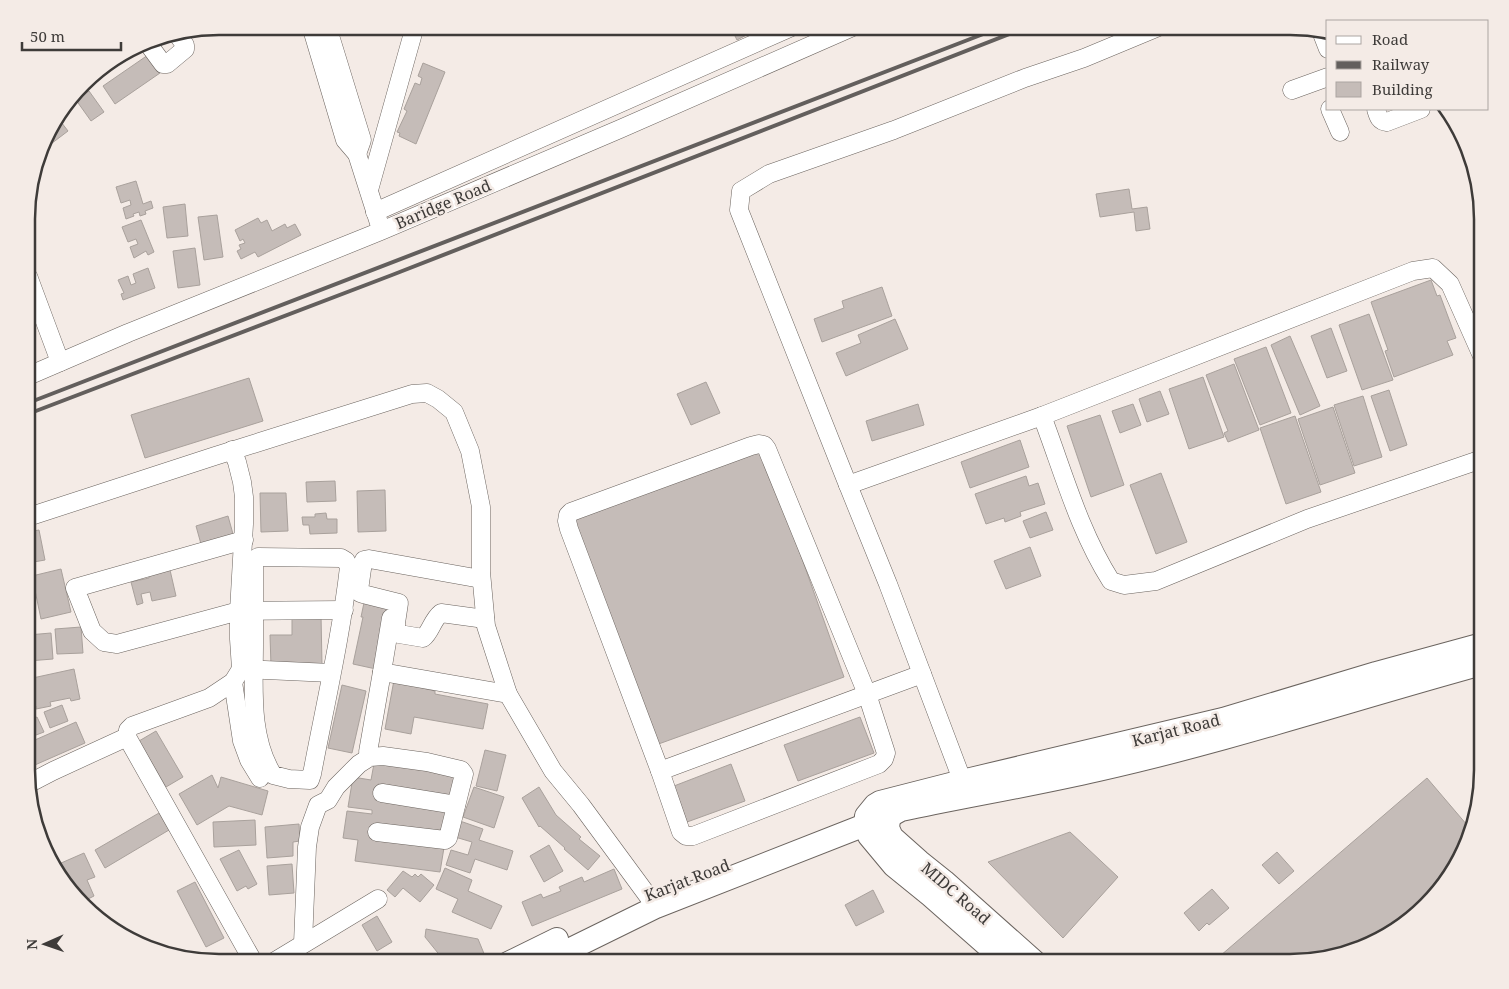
<svg xmlns="http://www.w3.org/2000/svg" width="1509" height="989" font-family="'Noto Serif',serif">
<rect width="100%" height="100%" fill="#f4ebe6"/>
<g fill="#c5bcb8" stroke="#a9a19c">
<path d="M730,26H752L754,31L737,40Z"/>
<path d="M148,55L160,73L115,104L103,86Z"/>
<path d="M423,63L445,72L416,144L399,136L400,133L397,132L407,111L404,109L415,83L420,85L422,78L418,76Z"/>
<path d="M89,91L104,112L91,121L76,100Z"/>
<path d="M58,118L68,131L43,150L42,148L46,133Z"/>
<path d="M136,181L143,204L151,201L153,208L145,211L146,214L140,216L139,212L133,214L134,216L126,219L123,208L131,205L130,200L121,203L116,187Z"/>
<path d="M1129,189L1132,209L1147,207L1150,229L1136,231L1134,212L1100,217L1096,194Z"/>
<path d="M185,204L188,236L167,238L163,207Z"/>
<path d="M217,215L223,257L204,260L198,217Z"/>
<path d="M258,218L261,223L267,220L272,231L285,224L287,228L295,224L301,235L258,257L255,252L241,259L237,251L241,249L239,245L245,243L243,239L240,241L235,230Z"/>
<path d="M141,220L154,252L148,255L146,251L134,258L130,247L138,244L136,239L128,242L122,227Z"/>
<path d="M195,248L200,285L178,288L173,251Z"/>
<path d="M148,268L155,288L123,300L121,294L124,293L118,280L128,276L131,285L136,283L133,274Z"/>
<path d="M1431,280L1437,296L1440,295L1456,338L1447,341L1453,355L1394,377L1385,351L1388,350L1371,302Z"/>
<path d="M882,287L892,316L822,342L814,319L844,308L842,301Z"/>
<path d="M1369,314L1393,380L1362,390L1339,325Z"/>
<path d="M895,319L908,349L846,376L836,353L861,343L858,335Z"/>
<path d="M1331,328L1347,371L1327,378L1311,336Z"/>
<path d="M1290,336L1320,406L1300,415L1271,345Z"/>
<path d="M1266,347L1291,413L1260,425L1234,359Z"/>
<path d="M1234,364L1259,430L1228,442L1224,433L1228,431L1206,375Z"/>
<path d="M1203,377L1224,437L1189,449L1169,389Z"/>
<path d="M249,378L263,421L145,458L131,415Z"/>
<path d="M706,382L720,413L691,425L677,394Z"/>
<path d="M1389,390L1407,445L1390,451L1371,396Z"/>
<path d="M1160,391L1169,414L1147,422L1139,399Z"/>
<path d="M1363,396L1382,457L1354,466L1334,405Z"/>
<path d="M918,404L924,425L872,441L866,421Z"/>
<path d="M1133,404L1141,425L1120,433L1112,411Z"/>
<path d="M1333,407L1355,473L1320,485L1298,419Z"/>
<path d="M1100,415L1124,485L1091,497L1067,426Z"/>
<path d="M1295,416L1321,492L1286,504L1260,428Z"/>
<path d="M1020,440L1029,467L970,488L961,462Z"/>
<path d="M763,449L844,677L653,746L572,518Z"/>
<path d="M1161,473L1187,542L1156,554L1130,485Z"/>
<path d="M1026,476L1029,486L1038,483L1045,504L1020,512L1021,516L1005,522L1004,518L986,524L975,494Z"/>
<path d="M335,481L336,501L307,502L306,482Z"/>
<path d="M385,490L386,531L358,532L357,491Z"/>
<path d="M260,493H286L288,531L261,532Z"/>
<path d="M1046,512L1053,530L1030,538L1023,521Z"/>
<path d="M326,513L327,519H337V533L310,534L309,525H303L302,517H315V514Z"/>
<path d="M228,516L233,534L201,544L196,526Z"/>
<path d="M39,530L45,560L28,563V532Z"/>
<path d="M1030,547L1041,576L1006,589L994,561Z"/>
<path d="M61,569L71,612L41,619L32,576Z"/>
<path d="M170,570L176,596L152,601L150,592L141,594L143,603L137,605L131,582L149,578V575Z"/>
<path d="M28,598L31,612H28Z"/>
<path d="M365,598L390,603L376,669L353,664L363,617H361Z"/>
<path d="M292,615H321L322,665L271,666L270,635H292Z"/>
<path d="M81,627L83,653L57,654L55,629Z"/>
<path d="M51,633L53,659L28,661V635Z"/>
<path d="M74,669L80,699L71,701L70,698L50,702L51,706L36,709V706L28,708V686H30L28,679Z"/>
<path d="M394,680L422,685V688L435,691V694L488,704L483,729L414,717L411,734L385,729Z"/>
<path d="M342,685L366,691L352,753L328,748Z"/>
<path d="M62,705L68,721L50,728L44,712Z"/>
<path d="M37,717L44,732L28,738V721Z"/>
<path d="M860,717L874,753L798,781L784,745Z"/>
<path d="M76,722L85,743L28,768V743Z"/>
<path d="M156,731L183,777L166,787L139,741Z"/>
<path d="M485,750L506,755L497,791L476,786Z"/>
<path d="M375,758L459,773L454,798L378,784L375,800L450,811L440,872L355,861L358,840L343,838L347,811L372,814V810L348,807L353,777L371,780Z"/>
<path d="M731,764L745,801L687,822L674,786Z"/>
<path d="M212,775L218,788L221,777L268,791L262,815L229,806L197,825L179,794Z"/>
<path d="M1427,778L1473,832L1450,877L1386,937L1303,962H1213Z"/>
<path d="M474,787L504,797L494,828L463,817Z"/>
<path d="M539,787L556,815L581,837L579,839L600,856L588,870L564,849L565,848L540,826L539,827L522,798Z"/>
<path d="M159,813L169,830L105,868L95,850Z"/>
<path d="M255,820L256,845L214,847L213,822Z"/>
<path d="M460,821L483,829L479,840L513,851L507,870L475,859L470,873L446,865L451,850L468,855L472,842L455,837Z"/>
<path d="M299,824L300,841L293,842V856L267,858L265,827Z"/>
<path d="M1070,832L1118,877L1063,938L988,862Z"/>
<path d="M549,845L563,871L544,882L530,856Z"/>
<path d="M239,850L257,884L248,889L246,886L237,891L220,859Z"/>
<path d="M1277,852L1294,871L1279,884L1262,865Z"/>
<path d="M84,853L95,877L87,880L94,896L84,901L52,867Z"/>
<path d="M292,864L294,893L269,895L267,866Z"/>
<path d="M445,868L472,880L468,891L502,906L491,929L452,912L458,899L436,889Z"/>
<path d="M614,869L622,889L532,926L522,902L541,894L543,898L561,891L559,887L582,877L584,882Z"/>
<path d="M403,871L412,877L415,874L418,877L421,874L434,885L420,902L403,888L395,897L387,890Z"/>
<path d="M195,882L224,938L206,947L177,891Z"/>
<path d="M1212,889L1229,908L1209,925L1207,923L1199,931L1184,913Z"/>
<path d="M873,890L884,912L856,926L845,905Z"/>
<path d="M377,916L392,942L377,951L362,925Z"/>
<path d="M426,929L478,939L485,956L456,963H446L425,937Z"/>
</g>
<g fill="none" stroke-linecap="round" stroke-linejoin="round">
<defs>
<g id="minor">
<path d="M311,26L345,140L357,154L379,223"/>
<path d="M327,26L362,140L357,154"/>
<path d="M1321,31L1328,49"/>
<path d="M146,41L163,64H167L185,49V45L177,34"/>
<path d="M1292,90L1328,77"/>
<path d="M1330,109L1340,132"/>
<path d="M1376,109C1378,116 1379,121 1387,122L1421,109"/>
<path d="M369,190L415,26"/>
<path d="M375,212L794,26"/>
<path d="M28,276L60,362"/>
<path d="M28,376L128,333L381,231L620,129L855,26"/>
<path d="M1042,416C1063,471 1079,531 1111,581L1124,585L1156,581L1307,519L1482,459"/>
<path d="M759,444L764,445L767,449L867,694L886,753L884,759L879,764L693,836H686L681,832L660,771L569,529L567,521L568,515L571,512L751,446Z"/>
<path d="M232,450L237,462L242,482L244,497V524L239,611V639L241,669L233,682L209,698L132,726L128,730L127,737L254,963"/>
<path d="M848,485L739,210L741,191L769,174L894,130L1025,78L1084,58L1161,26"/>
<path d="M28,517L215,456L412,394L427,393L438,399L454,412L470,451L481,507V572L486,626L508,694L553,771L581,805L656,907"/>
<path d="M244,540L75,588L92,631L104,642L117,644L239,611L344,610"/>
<path d="M258,557L341,558L346,561L349,567C341,637 325,705 312,774L310,780L289,779L273,775C249,737 254,687 254,644C254,616 254,588 254,560Z"/>
<path d="M481,579L369,559L364,560L363,562L359,590L360,593L363,594L399,603L396,623V632L399,634L423,638C431,632 432,620 441,613L485,619"/>
<path d="M391,618L382,672L508,694"/>
<path d="M244,669L331,673"/>
<path d="M233,682L242,741L249,760L260,778"/>
<path d="M368,752L382,672"/>
<path d="M660,771L922,674"/>
<path d="M28,784L53,771L127,737"/>
<path d="M382,793L456,805"/>
<path d="M967,793L888,584L848,485L1042,416L1413,271L1433,268L1450,284L1482,356"/>
<path d="M303,943L307,847L310,827L318,805L328,800L336,787L359,764L370,757L383,756L427,762L461,770L464,774L448,838L445,840L377,832"/>
<path d="M272,963L378,899"/>
</g>
<g id="major">
<path d="M889,819L888,828L892,837L919,861L944,881L1035,962"/>
<path d="M1006,962L931,896L894,866L869,836L865,825L866,816L875,805L880,802L962,781L1223,719L1376,673L1482,644"/>
<path d="M508,963L557,939"/>
<path d="M542,963L656,907L865,825L889,819L892,815L901,810C967,796 1033,785 1098,770C1228,741 1354,699 1482,664"/>
</g>
</defs>
<use href="#minor" stroke="#6b645f" stroke-width="19"/>
<use href="#major" stroke="#6b645f" stroke-width="24"/>
<use href="#minor" stroke="#fff" stroke-width="18"/>
<use href="#major" stroke="#fff" stroke-width="22"/>
<g stroke="#635f5d" stroke-width="4">
<path d="M28,403L1004,26"/>
<path d="M28,414L392,275L1030,26"/>
</g>
</g>
<g text-anchor="middle" stroke-width="5" stroke-linejoin="round" paint-order="stroke">
<g font-size="16" fill="#3e3b39" stroke="#f4ebe6">
<text transform="translate(443 204) rotate(-23)" y="6">Baridge Road</text>
<text transform="translate(1176 730) rotate(-14)" y="6">Karjat Road</text>
<text transform="translate(687 880) rotate(-21)" y="6">Karjat Road</text>
<text transform="translate(956 893) rotate(41)" y="6">MIDC Road</text>
</g>
</g>
<path d="M0 0H1509V989H0ZM219 35H1290A184 184 0 0 1 1474 219V770A184 184 0 0 1 1290 954H219A184 184 0 0 1 35 770V219A184 184 0 0 1 219 35Z" fill="#f4ebe6" fill-rule="evenodd"/>
<path fill="none" stroke="#3e3b39" stroke-width="2.5" d="M219 35H1290A184 184 0 0 1 1474 219V770A184 184 0 0 1 1290 954H219A184 184 0 0 1 35 770V219A184 184 0 0 1 219 35Z"/>
<rect x="1326" y="20" width="162" height="90" fill="#f4ebe6" stroke="#aba5a1"/>
<rect x="1336" y="36" width="25" height="8" fill="#ffffff" stroke="#aba5a1"/>
<text x="1372" y="45" font-size="15" fill="#3e3b39">Road</text>
<rect x="1336" y="61" width="25" height="8" fill="#635f5d" stroke="#aba5a1"/>
<text x="1372" y="70" font-size="15" fill="#3e3b39">Railway</text>
<rect x="1336" y="82" width="25" height="15" fill="#c5bcb8" stroke="#aba5a1"/>
<text x="1372" y="95" font-size="15" fill="#3e3b39">Building</text>
<g transform="translate(45 944) rotate(268)" stroke="#f4ebe6" stroke-width="4" paint-order="stroke">
<path d="M0-4L9 19L0 12L-9 19Z" fill="#3e3b39"/>
<text y="-8" font-size="14" font-weight="bold" text-anchor="middle" fill="#3e3b39">N</text>
</g>
<path d="M22 42v8h99v-8" fill="none" stroke="#3e3b39" stroke-width="2.5"/>
<text x="30" y="42" font-size="15" fill="#3e3b39" stroke="#f4ebe6" stroke-width="4" paint-order="stroke">50 m</text>
</svg>
